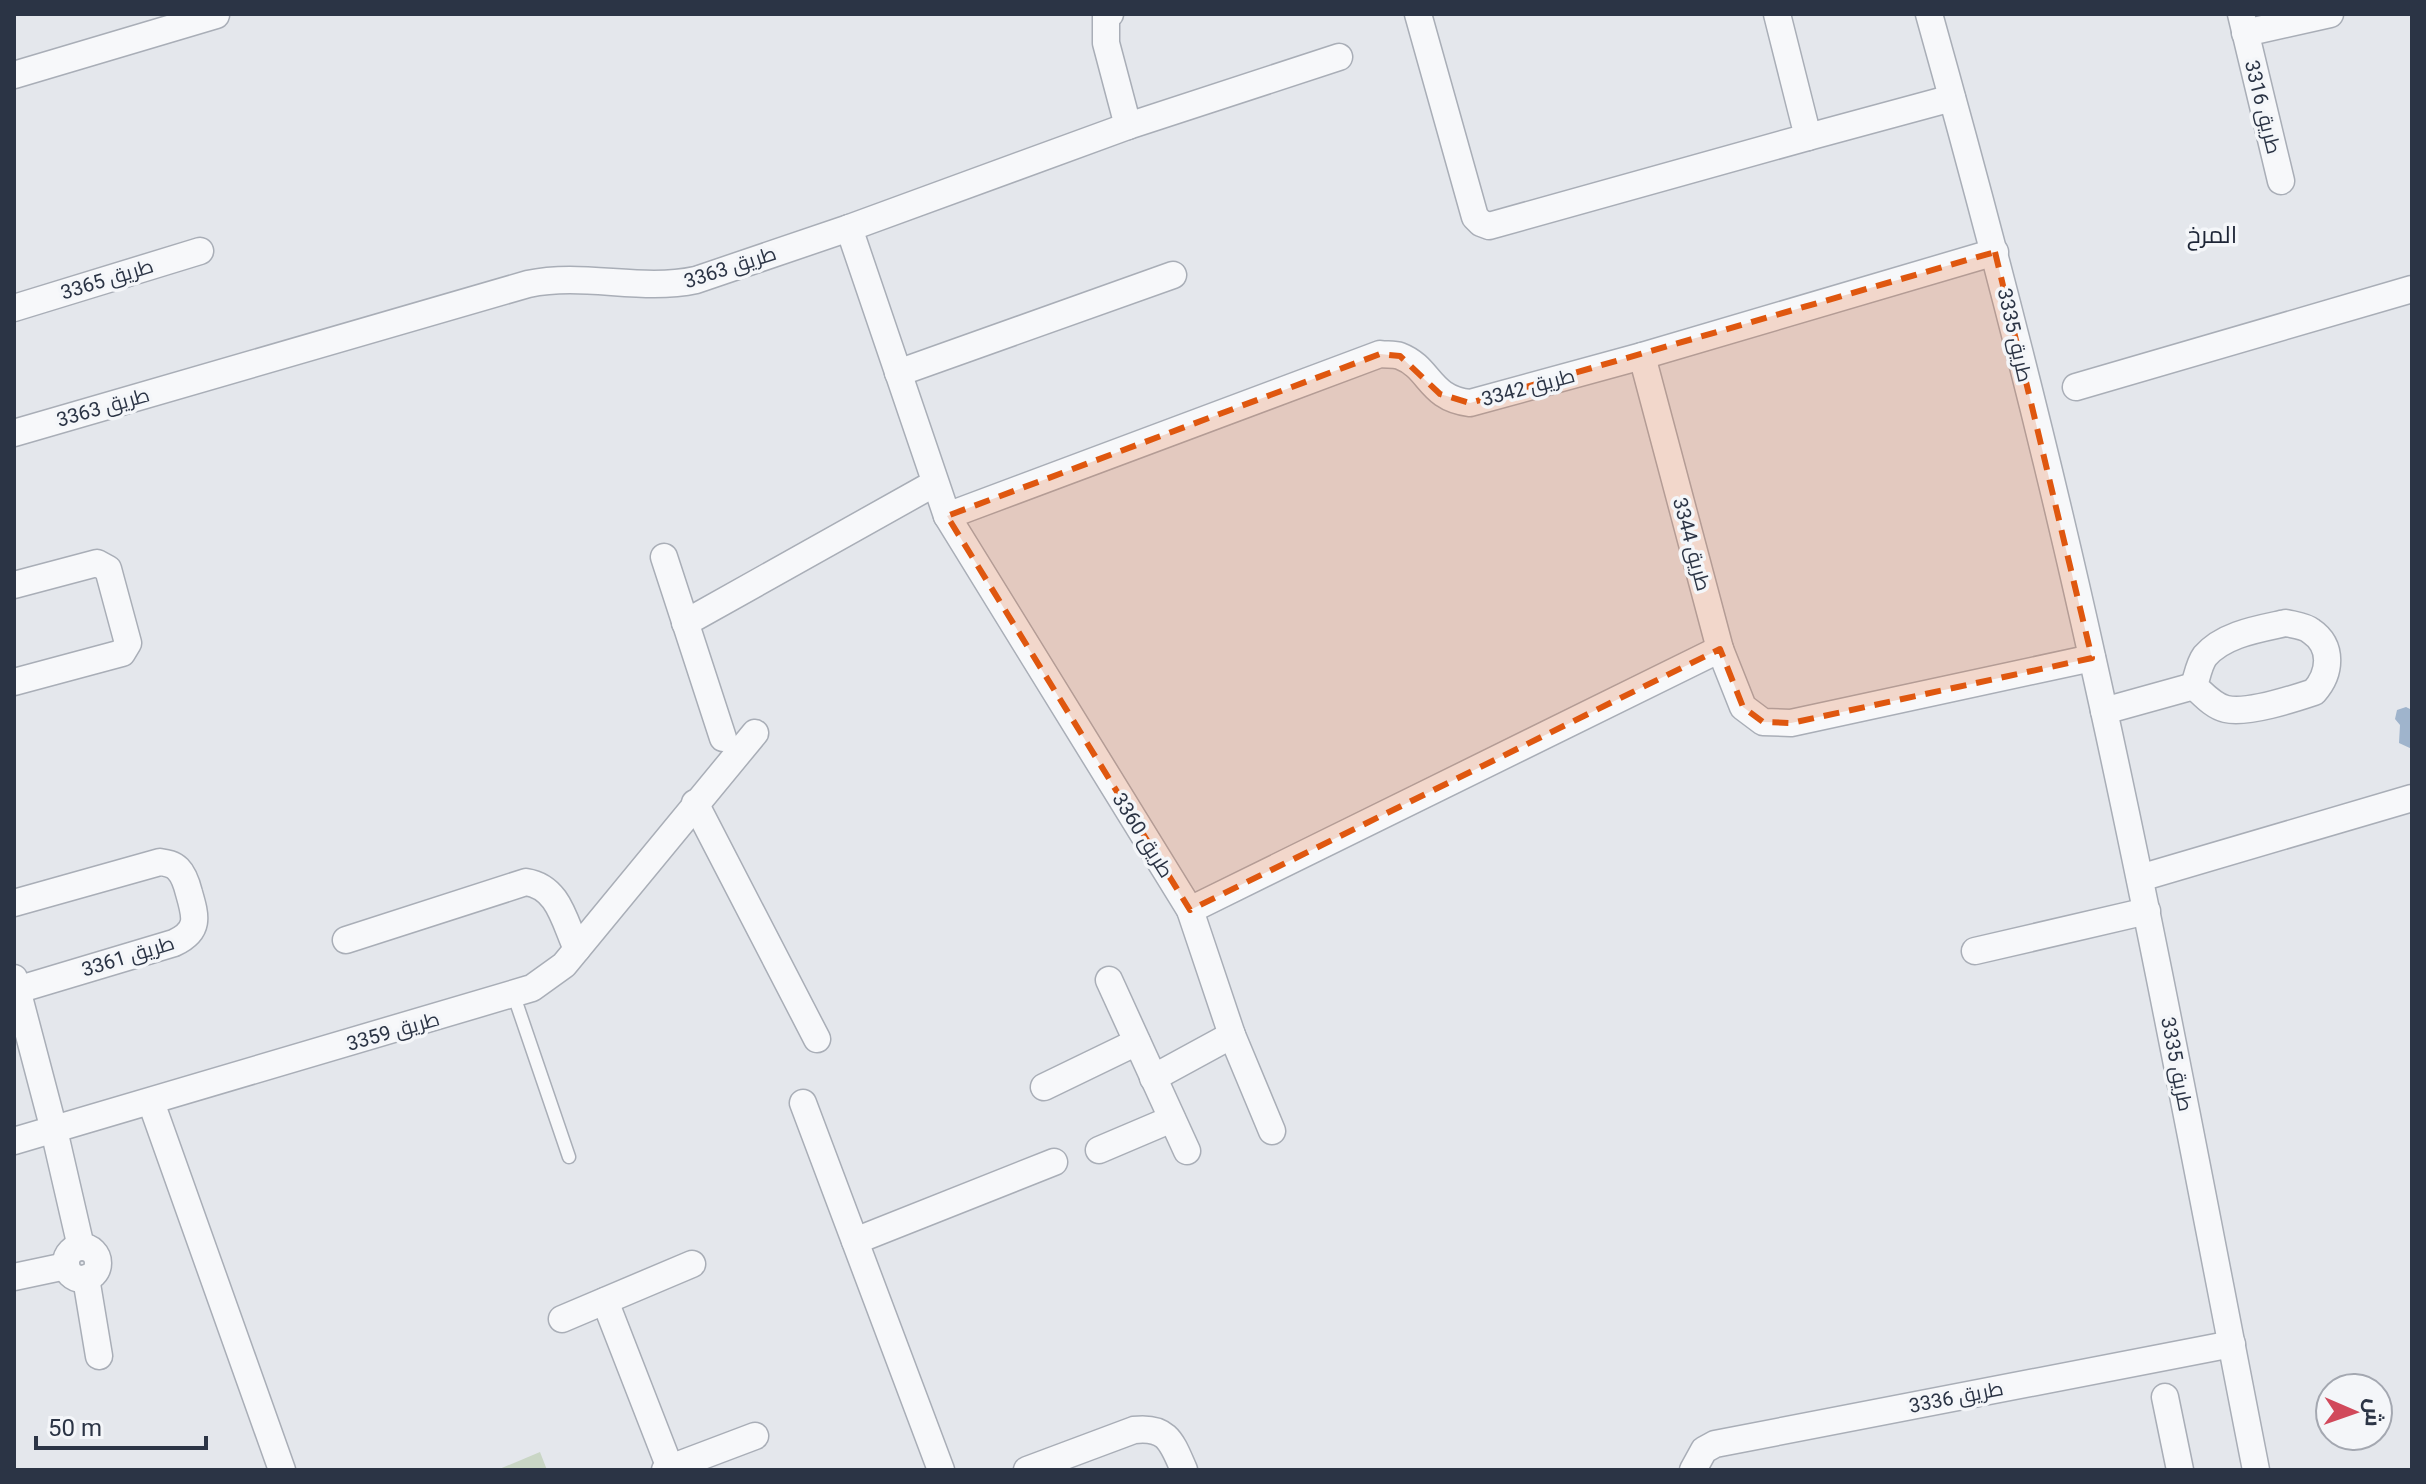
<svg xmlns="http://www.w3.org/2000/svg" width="2426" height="1484" font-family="Roboto,Cairo,sans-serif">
<rect width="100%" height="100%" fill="#e4e7ec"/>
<path fill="#c9d6c5" d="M540,1452L547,1470H497Z"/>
<path fill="#9fb4cc" d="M2406,707L2412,710V749L2399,743L2400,725L2395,719L2397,710Z"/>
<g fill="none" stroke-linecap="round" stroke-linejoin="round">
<defs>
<path id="lane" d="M514,996L569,1157"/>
<g id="street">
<path d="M1110,14L1106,17V43L1128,126"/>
<path d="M1418,14L1475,217L1481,223L1489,226L1808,137L1777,14"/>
<path d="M1929,14C1989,228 2045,444 2093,661C2153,930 2203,1200 2256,1470"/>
<path d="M2241,14L2281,181"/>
<path d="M2245,33L2330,14"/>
<path d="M14,75L216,15"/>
<path d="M1808,137L1952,98"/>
<path d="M849,228L947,516L1190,910L1232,1035L1272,1131"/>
<path d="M14,308L200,251"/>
<path d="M1642,356L1720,649L1743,707L1763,722L1791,723L2092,658"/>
<path d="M898,373L1173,275"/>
<path d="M2076,387L2412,289"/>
<path d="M14,433L528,284C584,272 640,292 696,280L849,228L1128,126L1339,57"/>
<path d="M947,516L1380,354C1386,355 1394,354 1400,356C1431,368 1428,398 1470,403L1642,356L1995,252"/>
<path d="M664,557L723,738"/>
<path d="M14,585L97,563L108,569L128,643L122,653L14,682"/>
<path d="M685,623L935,483"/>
<path d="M2286,623C2294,625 2305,626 2311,631C2333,646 2331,673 2314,692C2293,699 2247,714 2226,709C2213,706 2203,694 2194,686C2197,677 2199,664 2205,656C2224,634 2259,629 2286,623Z"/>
<path d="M2104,711L2194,686"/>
<path d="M695,803L817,1039"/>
<path d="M2140,878L2412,798"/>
<path d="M14,903L160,862C167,863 173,864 178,869C184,875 187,885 189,893C196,917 200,931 174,943L17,990"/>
<path d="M1190,910L1720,649"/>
<path d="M346,940L526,882C559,887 564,921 577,949"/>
<path d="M1975,951L2147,911"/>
<path d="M14,978L54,1130L81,1247"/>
<path d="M1109,980L1187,1151"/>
<path d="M1153,1078L1232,1035"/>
<path d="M1044,1087L1137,1042"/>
<path d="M151,1102L282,1470"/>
<path d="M803,1103L941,1470"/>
<path d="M14,1141L532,988L564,965L755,733"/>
<path d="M1099,1150L1172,1119"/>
<path d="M855,1241L1054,1162"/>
<circle cx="82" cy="1263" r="16"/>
<path d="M14,1277L66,1266"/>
<path d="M86,1278L99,1356"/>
<path d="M605,1301L670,1468"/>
<path d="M562,1319L692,1264"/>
<path d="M2165,1397L2180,1470"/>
<path d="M665,1470L755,1436"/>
<path d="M1027,1470L1134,1430C1168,1426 1172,1443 1184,1470"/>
<path d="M1693,1470L1704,1450L1715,1444L2232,1344"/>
</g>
</defs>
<use href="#lane" stroke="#a9aeb7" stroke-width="15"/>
<use href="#street" stroke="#a9aeb7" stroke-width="29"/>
<use href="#lane" stroke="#f7f8fa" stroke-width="12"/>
<use href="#street" stroke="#f7f8fa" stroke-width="26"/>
</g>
<path fill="#df570f" fill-opacity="0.2" stroke="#df570f" stroke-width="6" stroke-dasharray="16 10" stroke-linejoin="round" d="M1995,252L2092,658L1791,723L1763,722L1743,707L1720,649L1190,910L947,516L1380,354L1400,356L1440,394L1470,403Z"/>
<g text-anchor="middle" stroke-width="7" stroke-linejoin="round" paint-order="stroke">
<g font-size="20" fill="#2b3445" stroke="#f4f6f9">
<text transform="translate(2263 107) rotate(76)" y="7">طريق 3316</text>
<text transform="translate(730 267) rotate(-18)" y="7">طريق 3363</text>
<text transform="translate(107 279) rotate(-17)" y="7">طريق 3365</text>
<text transform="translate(2015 335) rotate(77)" y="7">طريق 3335</text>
<text transform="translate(1528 387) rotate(-15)" y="7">طريق 3342</text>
<text transform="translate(103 407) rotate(-16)" y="7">طريق 3363</text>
<text transform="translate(1692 544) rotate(75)" y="7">طريق 3344</text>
<text transform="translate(1143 835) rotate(58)" y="7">طريق 3360</text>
<text transform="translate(128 956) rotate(-17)" y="7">طريق 3361</text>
<text transform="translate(393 1031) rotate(-16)" y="7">طريق 3359</text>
<text transform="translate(2177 1064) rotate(79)" y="7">طريق 3335</text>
<text transform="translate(1956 1397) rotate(-11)" y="7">طريق 3336</text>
</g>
<g font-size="24" fill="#1d2536" stroke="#f4f6f9">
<text x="2212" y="243">المرخ</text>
</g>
</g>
<rect width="2426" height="1484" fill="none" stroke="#2b3445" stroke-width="32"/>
<g transform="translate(2354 1412) rotate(92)"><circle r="38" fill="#f4f6f9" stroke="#a4a8b1" stroke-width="2"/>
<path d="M0-6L14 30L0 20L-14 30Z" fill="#d1495b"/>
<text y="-12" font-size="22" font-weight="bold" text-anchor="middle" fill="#2b3445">ش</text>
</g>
<path d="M36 1436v12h170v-12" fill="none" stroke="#2b3445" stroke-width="4"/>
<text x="48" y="1436" font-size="24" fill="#2b3445" stroke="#f4f6f9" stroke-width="6" paint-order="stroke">50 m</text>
</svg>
